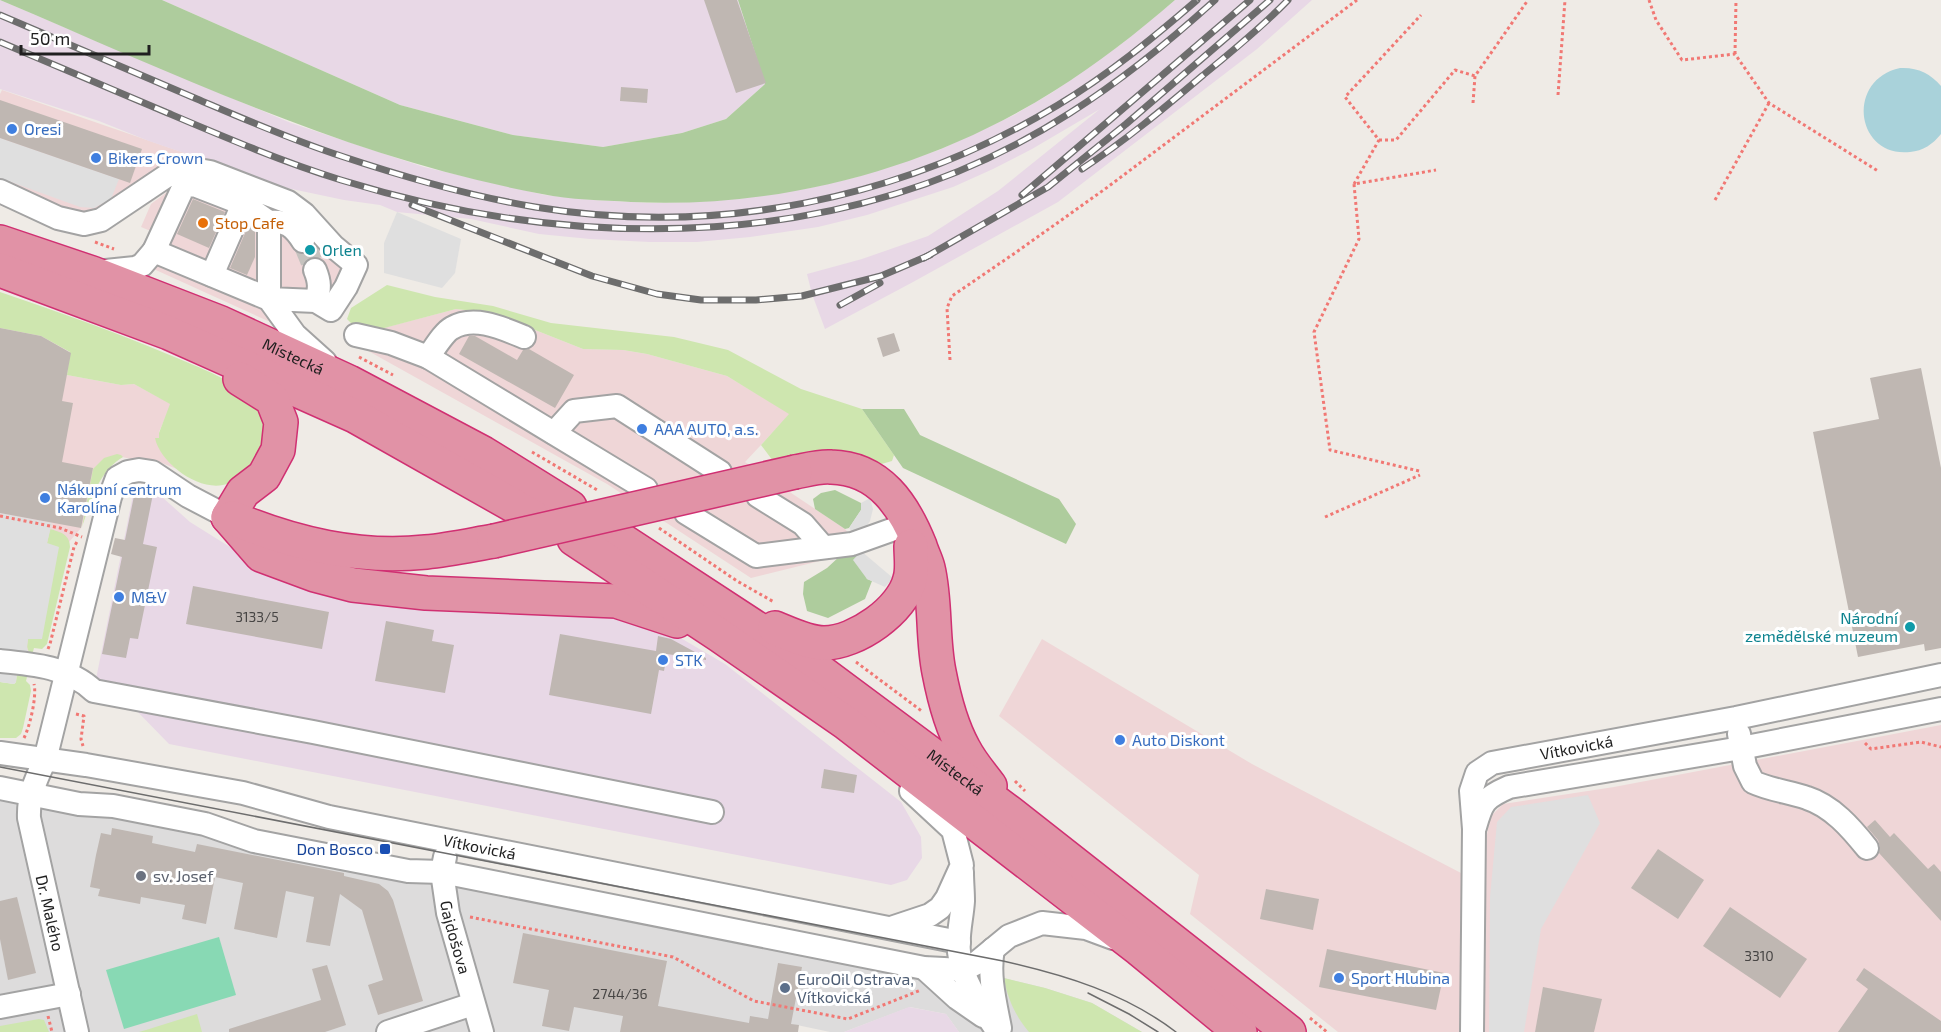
<svg xmlns="http://www.w3.org/2000/svg" width="1941" height="1032" font-family="'Exo 2',sans-serif">
<rect width="100%" height="100%" fill="#efebe6"/>
<path fill="#dddcdc" d="M0,797L63,807L232,840L403,880L486,890L707,933L922,980L1004,978L1045,988L1092,1003L1142,1032H959L946,1014L910,1007L844,1032H830L797,1025L795,1032H0Z"/>
<g fill="#efd6d7">
<path d="M2,90L202,159L183,162L103,211L77,214L0,181V94Z"/>
<path d="M202,178L289,214L341,265L335,290L295,307L268,321L136,261L153,232L141,227L151,204L175,186Z"/>
<path d="M456,309L492,313L583,349L623,350L647,354L727,376L790,414L745,462L845,529L849,534L840,556L751,578L607,484L345,338Z"/>
<path d="M0,328L41,336L71,353L67,375L121,385L134,384L171,404L159,432V438H156L172,465L177,469L154,460H136L122,457L111,464L97,482L81,528L69,542L33,648L0,683Z"/>
<path d="M1042,639L1252,764L1484,885L1486,840L1490,817L1503,804L1614,787L1941,725V1032H1338L1190,914L1199,875L999,716Z"/>
</g>
<g fill="#e8d8e6">
<path d="M0,0L291,123L424,167L545,195L593,200L651,203L695,202L745,198L810,188L857,177L939,150L1014,115L1053,92L1120,45L1175,0H1312L1257,49L1058,202L913,282L825,329L812,294L807,274L862,259L928,236L998,191L1100,109L1032,149L993,169L953,187L867,215L818,227L750,237L697,242H650L590,239L539,234L471,219L397,212L380,205L344,200L287,188L149,141L99,121L0,89Z"/>
<path d="M162,0H738L765,84L726,119L682,133L603,147L513,135L400,105Z"/>
<path d="M134,490L162,497L190,522L254,562L626,613L667,630L725,664L901,802L921,837L922,858L907,880L891,885L169,744L132,706L92,699Z"/>
<path d="M909,1007L946,1014L959,1032H844Z"/>
</g>
<g fill="#cee6af">
<path d="M387,285L435,297L493,306L551,323L674,337L728,350L801,389L862,409L894,455L892,461L878,465L773,461L761,445L789,414L727,376L647,354L623,350L583,349L492,313L456,309L373,331L354,326L347,319L351,308Z"/>
<path d="M0,292C58,312 116,332 172,356C198,367 237,381 256,403C270,421 263,440 260,460C250,467 240,479 229,483C203,495 160,464 155,438H159V433L170,404L134,384L121,385L67,375L70,352L41,336L0,328Z"/>
<path d="M117,454L121,455L123,457C98,472 91,501 82,527L93,469L104,458Z"/>
<path d="M50,529C60,532 70,534 70,547L47,644L42,649L34,648L32,655C26,650 27,646 28,639Z"/>
<path d="M17,672L28,673L26,681L30,685L31,691L23,728L21,734L16,738H0V682L14,684L16,682Z"/>
<path d="M1004,978L1045,988L1092,1003L1142,1032H1029C1016,1017 1007,998 1004,978Z"/>
<path d="M197,1014L202,1032H139L146,1030Z"/>
<path d="M39,1019L44,1020L49,1032H0V1026Z"/>
</g>
<g fill="#aecc9d">
<path d="M0,0H162L400,105L513,135L603,147L682,133L726,119L765,84L738,0H1175C1137,33 1097,64 1054,91C928,170 778,209 631,202C601,200 571,200 542,194C352,159 177,75 0,0Z"/>
<path d="M862,409H904L920,435L1059,499L1076,524L1066,544L903,468Z"/>
<path d="M835,490L861,503V510L849,528L845,529L815,509L813,499L821,493Z"/>
<path d="M858,554L867,579L872,581L865,599L828,618L807,611L803,594L804,582L827,568L840,556Z"/>
</g>
<path fill="#88d9b4" d="M219,937L236,995L124,1029L106,970Z"/>
<g fill="#dfdfdf">
<path d="M0,138L119,179L111,199L94,208L80,207L0,178Z"/>
<path d="M397,212L461,239L455,273L442,288L384,273V243Z"/>
<path d="M870,498L873,509L870,521L866,527L855,535L849,528L861,510V503Z"/>
<path d="M0,513L52,523L47,543L59,547L42,639H28L27,647L28,652L32,655L17,672L16,682L14,684L0,682Z"/>
<path d="M861,551L893,578L885,587L867,579L853,560Z"/>
<path d="M1588,795L1600,823L1541,929L1524,1032H1489L1490,897L1497,822L1511,807Z"/>
</g>
<path fill="#a9d2da" d="M1900,68C1917,67 1930,73 1941,86V134C1933,144 1923,151 1910,152C1856,158 1845,80 1900,68Z"/>
<g fill="#bfb7b2">
<path d="M704,0H737L766,83L736,93Z"/>
<path d="M621,87L648,89L647,103L620,101Z"/>
<path d="M0,100L142,149L130,183L0,138Z"/>
<path d="M193,199L225,212L209,248L177,234Z"/>
<path d="M249,224L255,229V257L247,275L230,268Z"/>
<path d="M0,328L41,336L71,353L62,401L73,403L62,462L93,468L81,528L0,513Z"/>
<path d="M894,333L900,351L883,357L877,338Z"/>
<path d="M469,336H475L517,360L523,350L529,349L574,375L555,408L459,354Z"/>
<path d="M1921,368L1941,468V648L1925,651L1924,644L1858,657L1813,432L1879,419L1870,378Z"/>
<path d="M135,491L153,494L143,544L157,547L138,639L130,638L126,658L102,654L122,557L111,554L115,538L125,540Z"/>
<path d="M193,586L329,612L322,649L186,624Z"/>
<path d="M386,621L434,630L432,641L454,645L445,693L375,681Z"/>
<path d="M560,634L656,651L658,636L671,639L706,658V660L667,654L664,671L659,670L651,714L549,695Z"/>
<path d="M824,769L857,775L854,793L821,788Z"/>
<path d="M1875,820L1890,837L1894,833L1928,869L1934,864L1941,872V921L1879,853L1880,846L1878,840L1867,827Z"/>
<path d="M112,828L153,836L152,843L195,852L197,844L344,873V876L379,884L388,891L393,900L423,1001L378,1015L368,985L383,980L367,927L362,910L340,894L330,946L306,942L314,897L286,891L277,938L234,929L243,883L215,877L206,924L182,919L185,905L141,897L140,904L98,896L100,889L90,887L96,855L101,833L111,835Z"/>
<path d="M1658,849L1704,880L1678,919L1631,888Z"/>
<path d="M1266,889L1319,899L1313,930L1260,919Z"/>
<path d="M17,897L36,973L8,980L0,939V901Z"/>
<path d="M1730,907L1807,959L1780,998L1703,946Z"/>
<path d="M523,933L667,961L658,1006L749,1023L750,1016L768,1019L778,963L802,967L791,1024L799,1025L798,1032H620L623,1016L574,1007L569,1031L542,1026L549,990L513,983Z"/>
<path d="M1327,949L1444,973L1436,1010L1319,987Z"/>
<path d="M327,965L346,1025L325,1032H229V1029L321,1000L312,969Z"/>
<path d="M1864,968L1941,1021V1032H1838L1868,989L1856,980Z"/>
<path d="M1543,987L1602,999L1594,1032H1535Z"/>
</g>
<g fill="none" stroke-linecap="round" stroke-linejoin="round">
<path stroke="#c5c2be" stroke-width="22" stroke-dasharray="22 11" stroke-linecap="butt" d="M303,241L315,270"/>
<defs>
<g id="minor">
<path d="M0,191L58,218L84,224L101,220L168,175L187,168L210,172L288,202L304,214L333,246L356,265L346,287L331,310L316,301L269,299V222L243,204L194,185L186,186L182,190L154,251"/>
<path d="M269,222C286,220 294,227 303,241"/>
<path d="M315,270C320,282 320,289 316,301"/>
<path d="M96,272L135,268L142,265L154,251L269,299L295,335L325,362"/>
<path d="M212,275L243,204"/>
<path d="M356,335L391,343L428,357L646,489"/>
<path d="M428,357C434,349 444,332 452,328C474,315 502,328 524,337"/>
<path d="M554,433L574,411L617,406L720,472"/>
<path d="M758,496L803,524L823,547"/>
<path d="M686,513L756,556L852,544L911,523"/>
<path d="M0,661C33,664 69,667 94,691L313,732L712,812"/>
<path d="M1739,734L1745,766L1753,782C1770,790 1790,792 1807,798C1832,806 1851,828 1867,848"/>
<path id="s1" d="M0,753L86,765L243,793L329,817L959,942"/>
<path d="M0,788L79,804L113,806L205,824L254,841L408,871L442,872L924,968L963,970L975,964L1009,936L1042,923L1086,928L1113,938"/>
<path d="M1475,827C1482,802 1484,798 1509,787L1741,748L1941,709"/>
<path id="s2" d="M445,857L442,872L448,913L482,1032"/>
<path d="M962,872C962,882 963,891 963,901C962,918 957,935 959,952C962,982 982,1008 998,1032"/>
<path d="M891,928L930,915L940,908L947,898L962,865L953,830L911,791"/>
<path d="M993,949C988,975 995,1002 1000,1028"/>
<path d="M924,968L957,998L983,1016"/>
<path d="M0,1007L69,994"/>
<path d="M77,1032L29,818C28,796 36,779 45,760L110,497L117,478L128,472L139,470L152,472L188,496L228,517"/>
<path d="M388,1032L473,1004"/>
<path id="s3" d="M1472,1032L1474,829L1471,791L1477,773L1492,763L1736,718L1941,675"/>
</g>
<g id="highway">
<path id="s4" d="M0,242L92,273L221,323L349,382L483,453L570,507"/>
<path d="M0,270L169,333L355,416L532,516"/>
<path d="M795,472C806,470 819,466 831,467C880,468 904,506 920,546C922,553 926,560 928,568C936,601 932,638 939,672C944,698 951,726 964,749C971,763 982,775 990,786"/>
<path d="M228,517L261,555L315,575L353,585L426,593L616,601L677,621"/>
<path d="M228,517L243,492L264,476L278,450L281,422L272,399L240,379"/>
<path d="M232,518C295,544 358,559 426,552C449,550 471,545 494,541"/>
<path id="s5" d="M608,531L802,658L1009,812L1289,1032"/>
<path d="M574,539L719,635L846,723L1139,949L1240,1032"/>
<path d="M775,628C790,634 808,643 824,643C856,643 903,610 910,579C913,569 911,557 911,546"/>
</g>
</defs>
<use href="#minor" stroke="#a3a3a3" stroke-width="26"/>
<use href="#highway" stroke="#d03072" stroke-width="36"/>
<g stroke="#f17874" stroke-width="3" stroke-dasharray="3 3" stroke-linecap="butt">
<path d="M1649,0L1656,20L1682,60L1735,54L1769,103L1878,171"/>
<path d="M1735,54L1736,0"/>
<path d="M1558,95L1565,0"/>
<path d="M1473,103L1475,76L1528,0"/>
<path d="M1379,140H1396L1455,70L1475,76"/>
<path d="M1354,184L1379,140L1345,97L1421,15"/>
<path d="M1715,200L1769,103"/>
<path d="M95,242L114,249"/>
<path d="M359,357L393,375"/>
<path d="M950,360L947,308L952,296L1015,253L1105,189L1357,0"/>
<path d="M532,452L599,491"/>
<path d="M1419,471L1330,450L1314,332L1359,239L1354,184L1436,170"/>
<path d="M0,516L60,528L82,537"/>
<path d="M1325,517L1420,475"/>
<path d="M659,528L737,581L774,602"/>
<path d="M48,649L50,644L74,547L78,540"/>
<path d="M856,662L923,712"/>
<path d="M76,714L84,716L81,739L83,746"/>
<path d="M24,738C30,726 37,696 34,684"/>
<path d="M1865,743L1871,749L1921,742L1941,747"/>
<path d="M1015,781L1025,791"/>
<path d="M470,917L673,957L754,1001L848,1019L921,990"/>
<path d="M48,1016L52,1032"/>
<path d="M1310,1018L1327,1032"/>
</g>
<use href="#minor" stroke="#fff" stroke-width="22"/>
<use href="#highway" stroke="#e192a6" stroke-width="33"/>
<g stroke="#6d6d6d" stroke-width="1.5">
<path d="M0,767L1003,961C1065,975 1125,993 1176,1032"/>
<path d="M1088,993L1129,1014L1158,1032"/>
</g>
<defs>
<g id="rail">
<path d="M0,15C66,43 131,71 197,99C244,119 292,140 341,156C404,177 469,196 535,207C716,237 901,200 1058,105C1108,75 1153,38 1197,0"/>
<path d="M0,42C54,65 109,88 163,111C222,136 280,161 341,180C582,254 852,253 1070,113C1122,80 1170,41 1215,0"/>
<path d="M1082,169C1125,141 1163,109 1202,76C1231,52 1261,28 1288,0"/>
<path d="M1022,195L1250,0"/>
<path d="M412,205L592,276L657,294L701,300H756L802,296L881,276L930,255"/>
<path d="M924,258L1048,187L1126,124L1270,0"/>
<path d="M840,305L880,283"/>
</g>
</defs>
<use href="#rail" stroke="#6d6d6d" stroke-width="7"/>
<use href="#rail" stroke="#fff" stroke-width="4.5" stroke-dasharray="14" stroke-linecap="butt"/>
<defs>
<path id="highway-bridge" d="M494,541L795,472"/>
</defs>
<use href="#highway-bridge" stroke="#d03072" stroke-width="36" stroke-linecap="butt"/>
<use href="#highway-bridge" stroke="#e192a6" stroke-width="33"/>
</g>
<g fill="#3f7fe0" stroke="#fff" stroke-width="2">
<circle cx="12" cy="129" r="6"/>
<circle cx="96" cy="158" r="6"/>
<circle cx="642" cy="429" r="6"/>
<circle cx="45" cy="498" r="6"/>
<circle cx="119" cy="597" r="6"/>
<circle cx="663" cy="660" r="6"/>
<circle cx="1120" cy="740" r="6"/>
<circle cx="1339" cy="978" r="6"/>
</g>
<circle fill="#e8710a" stroke="#fff" stroke-width="2" cx="203" cy="223" r="6"/>
<g fill="#0f9aa8" stroke="#fff" stroke-width="2">
<circle cx="310" cy="250" r="6"/>
<circle cx="1910" cy="627" r="6"/>
</g>
<rect fill="#1a4fb4" stroke="#fff" stroke-width="2" x="379" y="843" width="12" height="12" rx="3"/>
<circle fill="#6b7280" stroke="#fff" stroke-width="2" cx="141" cy="876" r="6"/>
<circle fill="#5c6f8a" stroke="#fff" stroke-width="2" cx="785" cy="988" r="6"/>
<g text-anchor="middle" stroke-width="6" stroke-linejoin="round" paint-order="stroke">
<g font-size="14" fill="#474544">
<text x="257" y="622">3133/5</text>
<text x="1759" y="961">3310</text>
<text x="620" y="999">2744/36</text>
</g>
<g font-size="16" fill="#366cbe" stroke="#fff" text-anchor="start">
<text x="24" y="135">Oresi</text>
<text x="108" y="164">Bikers Crown</text>
<text x="654" y="435">AAA AUTO, a.s.</text>
<text x="57" y="495">Nákupní centrum<tspan x="57" dy="18">Karolína</tspan></text>
<text x="131" y="603">M&amp;V</text>
<text x="675" y="666">STK</text>
<text x="1132" y="746">Auto Diskont</text>
<text x="1351" y="984">Sport Hlubina</text>
</g>
<g font-size="16" fill="#c56008" stroke="#fff" text-anchor="start">
<text x="215" y="229">Stop Cafe</text>
</g>
<g font-size="16" fill="#0d838f" stroke="#fff" text-anchor="start">
<text x="322" y="256">Orlen</text>
<text x="1898" y="624" text-anchor="end">Národní<tspan x="1898" dy="18">zemědělské muzeum</tspan></text>
</g>
<g font-size="16" fill="#1f1f1f" stroke="#fff">
<text dy="6" stroke="none"><textPath href="#s4" startOffset="315">Místecká</textPath></text>
<text dy="6" stroke="none"><textPath href="#s3" startOffset="364">Vítkovická</textPath></text>
<text dy="6" stroke="none"><textPath href="#s5" startOffset="423">Místecká</textPath></text>
<text dy="6" stroke="none"><textPath href="#s1" startOffset="489">Vítkovická</textPath></text>
<text transform="translate(50 913) rotate(77)" y="6">Dr. Malého</text>
<text dy="6" stroke="none"><textPath href="#s2" startOffset="82">Gajdošova</textPath></text>
</g>
<g font-size="16" fill="#164399" stroke="#fff" text-anchor="end">
<text x="373" y="855">Don Bosco</text>
</g>
<g font-size="16" fill="#5b616d" stroke="#fff" text-anchor="start">
<text x="153" y="882">sv. Josef</text>
</g>
<g font-size="16" fill="#4e5e75" stroke="#fff" text-anchor="start">
<text x="797" y="985">EuroOil Ostrava,<tspan x="797" dy="18">Vítkovická</tspan></text>
</g>
</g>
<path d="M21 45v9h128v-9" fill="none" stroke="#1f1f1f" stroke-width="3"/>
<text x="30" y="45" font-size="18" fill="#1f1f1f" stroke="#ffffff" stroke-width="4.5" paint-order="stroke">50 m</text>
</svg>
